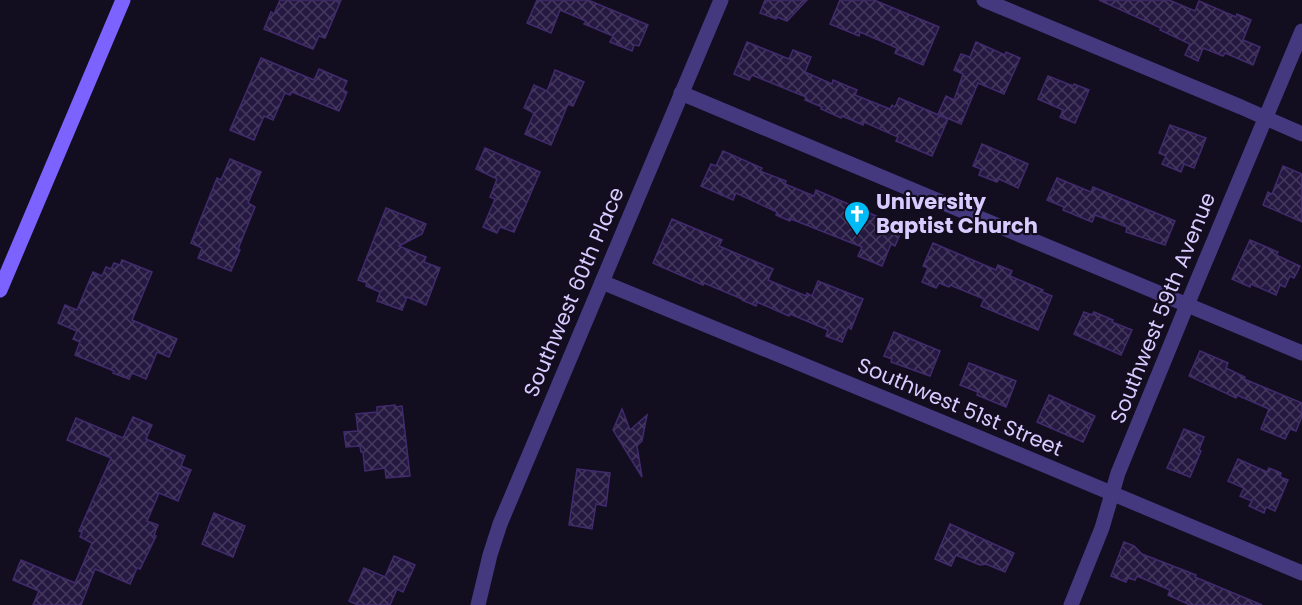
<svg xmlns="http://www.w3.org/2000/svg" width="1302" height="605" font-family="Poppins,sans-serif">
<defs>
<pattern id="building-cross-hatch" width="8" height="8" patternUnits="userSpaceOnUse" patternTransform="scale(1.5)"><rect width="8" height="8" fill="#261941"/><path d="M0 0l8 8M0 8l8-8" fill="none" stroke="#45395e"/></pattern>
</defs>
<rect width="100%" height="100%" fill="#130d20"/>
<g fill="url(#building-cross-hatch)" stroke="#412b6d" stroke-width="1.5">
<path d="M280,0H341L325,38L319,36L313,49L264,29L271,12L274,14Z"/>
<path d="M537,0H588L648,25L639,46L634,45L632,51L610,42L613,36L584,24L586,21L560,10L551,33L527,23Z"/>
<path d="M765,0H807L787,21L777,17L776,19L760,13Z"/>
<path d="M840,0H874L939,27L923,65L895,53L897,48L860,32L859,36L830,24Z"/>
<path d="M1099,0H1169L1195,11L1199,1L1236,17L1237,14L1251,20L1243,40L1260,47L1253,65L1225,53L1223,56L1203,48L1198,61L1185,55L1190,44L1160,30L1161,28Z"/>
<path d="M747,42L789,59L793,50L811,57L805,72L832,84L833,80L857,90L855,95L890,109L892,105L895,107L899,98L948,119L932,156L896,141L898,137L864,122L863,125L842,116L841,118L821,109L822,107L805,100L806,97L752,75L749,80L734,74Z"/>
<path d="M976,42L1005,55L1006,52L1020,58L1004,94L978,83L961,124L938,114L946,96L954,100L963,74L954,70L961,54L970,57Z"/>
<path d="M261,58L314,80L319,69L347,81L343,90L347,92L339,111L292,92L290,95L285,93L273,120L264,116L254,140L230,130Z"/>
<path d="M555,70L584,82L573,106L568,104L551,145L525,134L534,113L524,108L534,85L547,91Z"/>
<path d="M1048,76L1073,86L1074,84L1089,90L1075,123L1060,117L1063,110L1038,99Z"/>
<path d="M1170,125L1206,138L1194,168L1184,164L1181,172L1162,164L1166,156L1159,153Z"/>
<path d="M982,144L1028,164L1018,188L999,179L997,182L979,175L981,169L973,166Z"/>
<path d="M485,148L540,172L514,232L500,227L497,233L483,227L495,199L490,197L497,179L476,169Z"/>
<path d="M723,151L762,168L760,171L786,181L785,184L814,196L816,190L883,219L881,224L901,232L895,246L891,244L882,266L858,256L862,247L791,219L790,221L776,215L777,212L736,193L733,200L701,186L711,164L716,166Z"/>
<path d="M230,159L261,172L248,203L255,207L238,249L240,250L231,271L198,258L202,248L191,243L217,178L221,180Z"/>
<path d="M1283,166L1302,174V222L1263,205L1268,192L1272,194Z"/>
<path d="M1057,178L1091,192L1093,187L1175,221L1165,245L1126,232L1127,227L1095,215L1092,222L1063,210L1064,207L1047,200Z"/>
<path d="M386,208L426,224L422,234L399,246L426,257L424,262L440,268L426,305L407,297L402,310L377,301L380,292L366,286L367,283L358,280Z"/>
<path d="M672,219L722,240L719,246L773,269L768,280L806,296L807,293L812,296L818,281L863,299L851,329L848,327L842,342L826,336L828,330L790,314L789,316L757,302L756,306L742,300V299L704,283L703,285L653,263Z"/>
<path d="M1250,240L1278,252L1276,255L1300,266L1294,278L1290,276L1285,287L1280,285L1276,295L1251,284L1250,287L1232,279Z"/>
<path d="M933,243L996,270L998,265L1012,271L1010,276L1043,290L1042,292L1052,296L1038,330L981,306L984,299L950,285L949,287L939,283L936,288L922,282L928,268L923,266Z"/>
<path d="M122,260L152,272L132,320L177,339L169,357L157,352L146,379L132,373L129,379L113,373L114,371L75,355L80,342L73,339L77,331L58,323L65,305L77,310L93,272L102,276L106,267L111,269L114,263L120,265Z"/>
<path d="M1084,312L1092,315L1094,312L1113,320L1112,322L1132,330L1121,355L1074,334Z"/>
<path d="M894,332L940,351L930,376L891,362L892,359L884,356Z"/>
<path d="M1200,351L1228,363L1226,368L1245,377L1244,379L1302,403V416L1296,431L1290,429L1285,439L1261,429L1269,409L1237,395L1236,398L1189,376Z"/>
<path d="M969,363L1016,381L1006,407L977,395L978,392L960,385Z"/>
<path d="M1049,395L1095,416L1083,442L1037,422Z"/>
<path d="M395,405V407L402,406L410,476L386,478L385,468L365,471L363,452H361L360,446L346,447L344,432L358,431L356,414L377,412V407Z"/>
<path d="M622,409L630,430L647,415L642,441L637,446L642,477L613,430Z"/>
<path d="M133,417L152,425L146,439L185,456L181,466L191,470L178,501L159,493L147,521L158,525L154,535L156,536L140,569L137,568L130,584L95,569L81,605H33L39,591L13,580L21,560L75,583L92,543L80,537L82,532L79,531L111,458L67,440L76,418L123,438Z"/>
<path d="M1184,429L1204,437L1199,450L1201,451L1190,477L1167,468Z"/>
<path d="M1238,459L1267,472L1269,468L1281,473L1280,477L1288,480L1275,511L1266,507L1264,513L1249,506L1252,501L1240,496L1244,488L1228,481Z"/>
<path d="M577,469L610,473L606,506L596,504L592,529L569,525Z"/>
<path d="M214,513L245,526L233,557L202,544Z"/>
<path d="M950,524L1014,553L1005,572L986,564L980,565L956,555L951,566L935,559Z"/>
<path d="M1124,542L1134,546L1142,554L1196,575L1195,577L1262,605H1190L1168,595L1170,590L1137,576L1135,580L1128,578L1126,582L1111,576Z"/>
<path d="M394,556L415,565L403,592L397,589L390,605H358L349,601L364,568L385,577Z"/>
</g>
<g fill="none" stroke-linecap="round" stroke-linejoin="round">
<g stroke="#44387f" stroke-width="15">
<path d="M984,0L1241,107L1302,134"/>
<path d="M681,93L1302,353"/>
<path d="M602,282L944,423L1302,573"/>
<path d="M478,605L490,555L500,524L721,0"/>
<path d="M1071,605L1102,528L1118,473L1187,305L1302,31"/>
</g>
<path stroke="#7c63ff" stroke-width="15" d="M0,290L123,0"/>
</g>
<defs>
<symbol id="church-pin" viewBox="-11 -11 22 30"><path d="M0 17L-7.5 6A9.5 9.5 0 1 1 7.5 6Z" fill="#00bbf6" stroke="#130d20"/><path d="M-1.2-6h2.4v3.5h3.3v2.4h-3.3V6h-2.4V-.1h-3.3v-2.4h3.3Z" fill="#fff"/></symbol>
</defs>
<g fill-rule="evenodd">
<use href="#church-pin" x="842" y="199" width="30" height="40"/>
</g>
<g text-anchor="middle" stroke-width="4.5" stroke-linejoin="round" paint-order="stroke">
<g font-size="21" font-weight="bold" fill="#d8cbff" stroke="#130d20" text-anchor="start">
<text x="876" y="209">University<tspan x="876" dy="24">Baptist Church</tspan></text>
</g>
<g font-size="21" fill="#d8cbff" stroke="#130d20">
<text transform="translate(574 292) rotate(-67)" y="7">Southwest 60th Place</text>
<text transform="translate(1163 308) rotate(-68)" y="7">Southwest 59th Avenue</text>
<text transform="translate(960 407) rotate(23)" y="7">Southwest 51st Street</text>
</g>
</g>
</svg>
